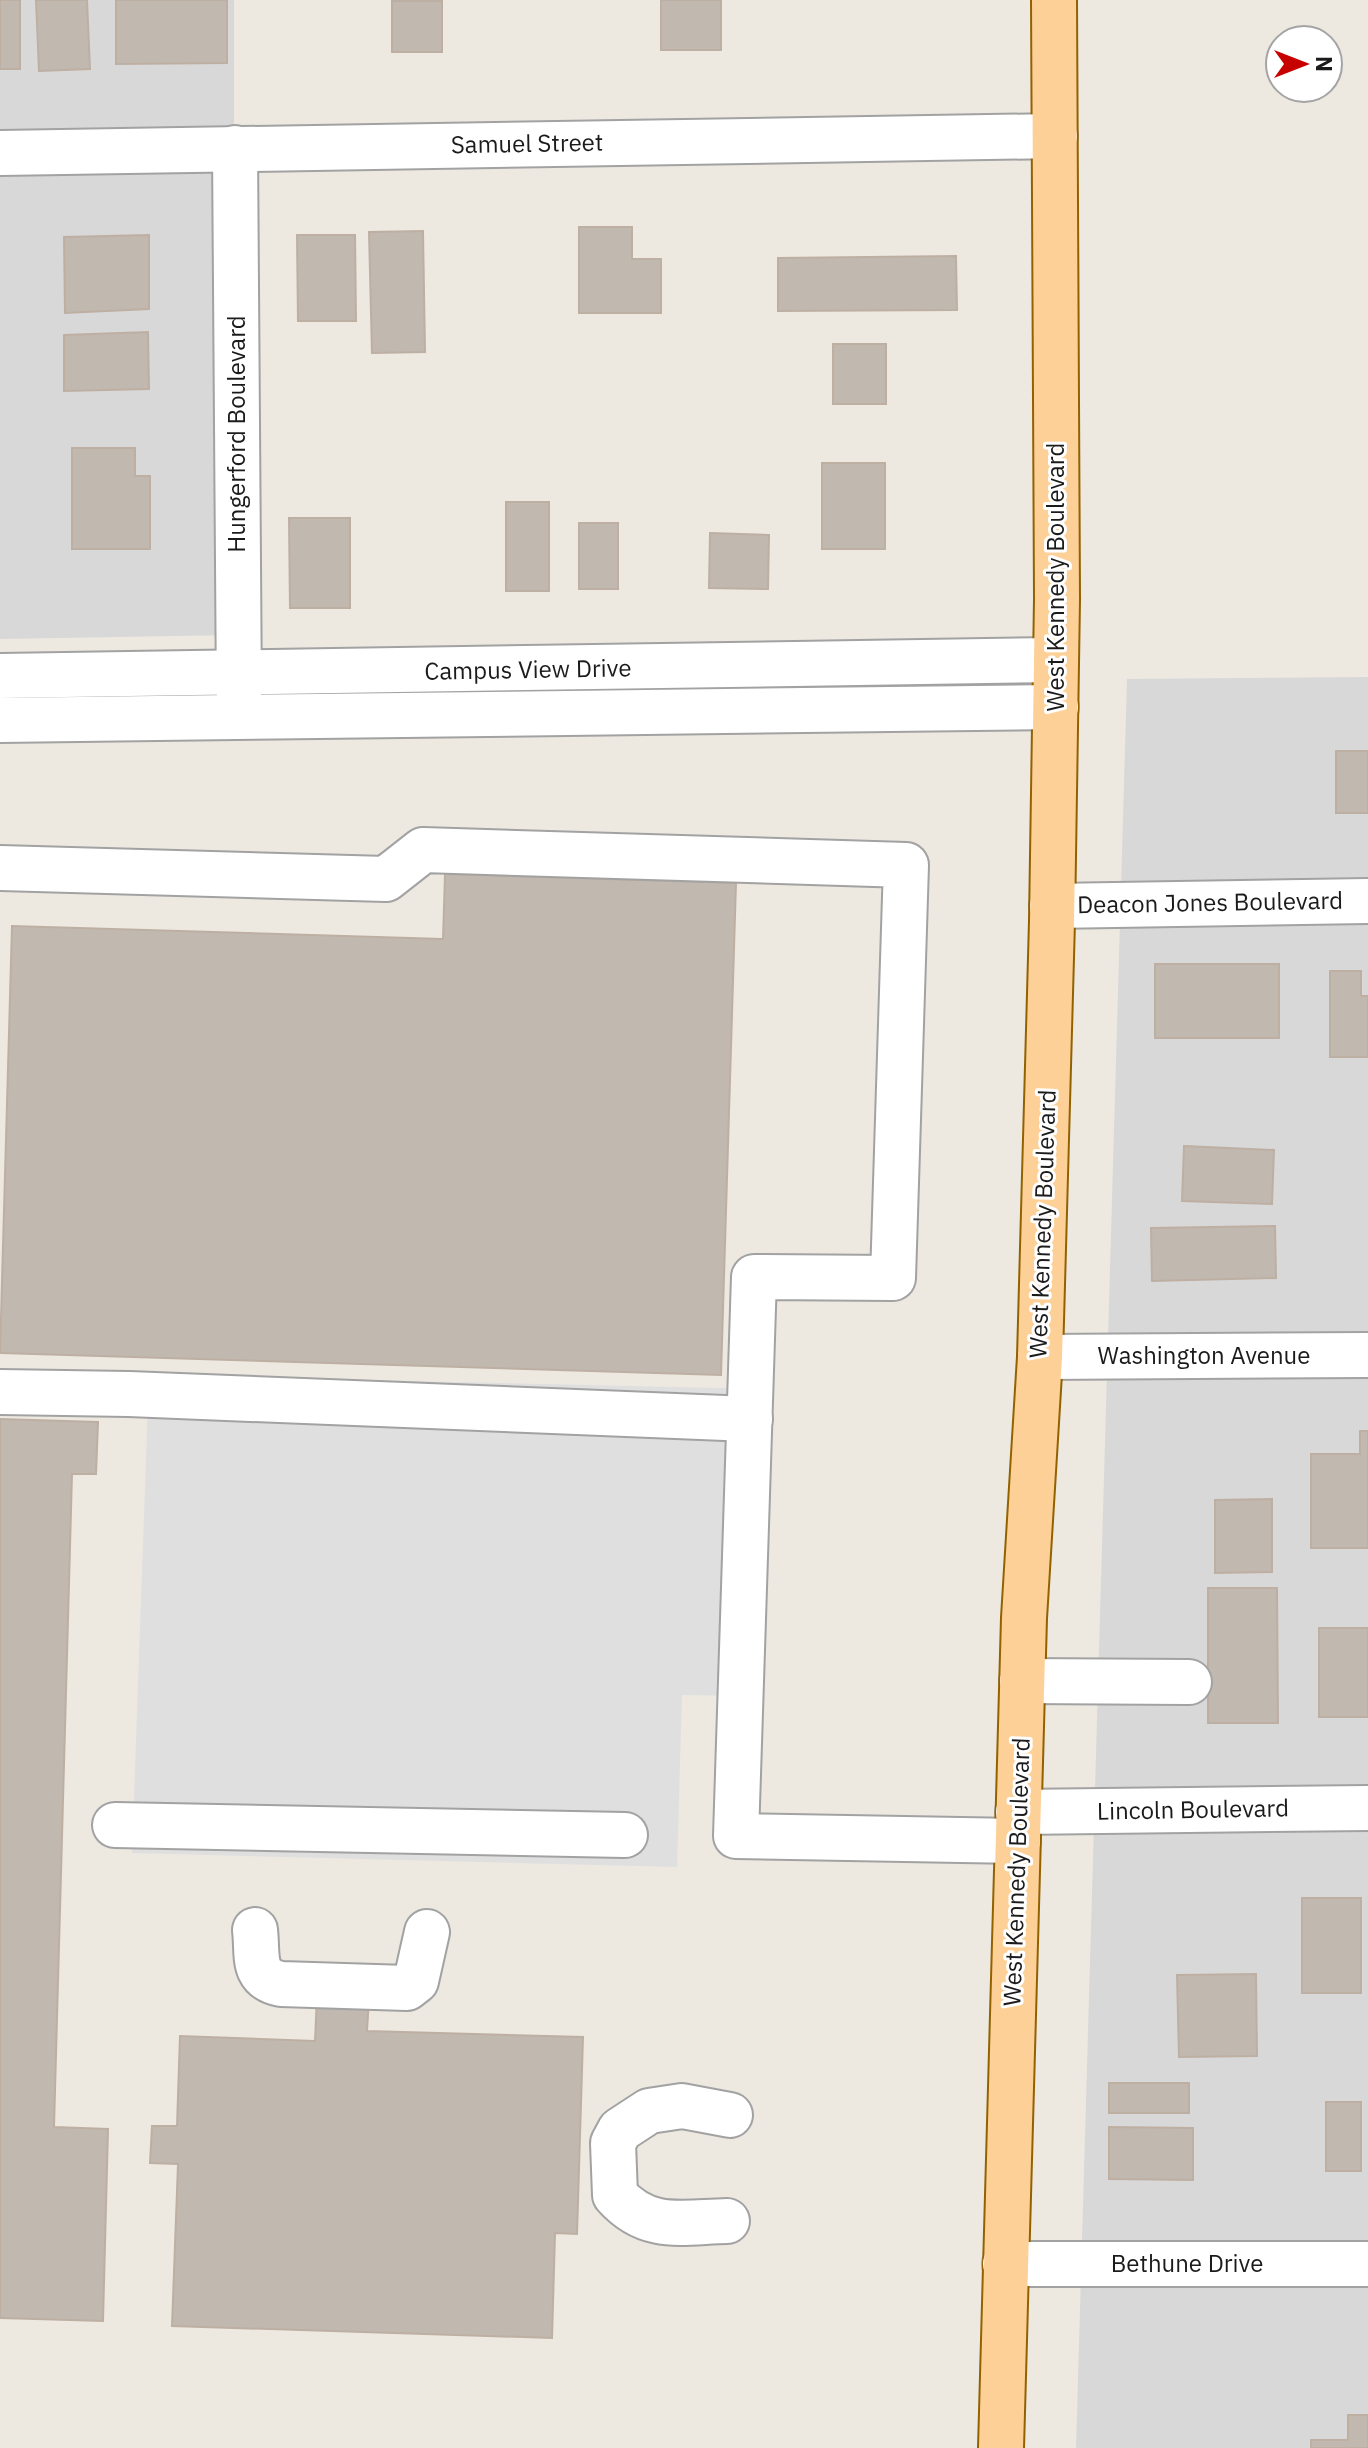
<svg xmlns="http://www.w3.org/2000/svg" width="1368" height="2448" font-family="'IBM Plex Sans',sans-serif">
<rect width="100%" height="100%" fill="#ede9e1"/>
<g fill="#d9d8d8">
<path d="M0,0H234V635L0,639Z"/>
<path d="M1368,677V2448H1076L1127,679Z"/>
</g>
<path fill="#dfdfdf" d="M149,1375L763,1389L753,1696L682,1695L677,1867L132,1853Z"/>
<g fill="#c1b8b0" stroke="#beafa3" stroke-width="2">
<rect x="0" y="0" width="20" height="69"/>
<path d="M36,0H87L90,69L39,71Z"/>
<path d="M116,0H227V63L116,64Z"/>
<rect x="661" y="0" width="60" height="50"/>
<rect x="392" y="1" width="50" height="51"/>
<path d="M579,227H632V259H661V313H579Z"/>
<path d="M423,231L425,352L372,353L369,232Z"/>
<path d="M149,235V309L65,313L64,237Z"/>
<path d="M297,235H355L356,321H298Z"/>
<path d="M956,256L957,310L778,311V258Z"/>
<path d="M148,332L149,389L64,391V335Z"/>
<rect x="833" y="344" width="53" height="60"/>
<path d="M72,448H135V476H150V549H72Z"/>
<rect x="822" y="463" width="63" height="86"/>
<rect x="506" y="502" width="43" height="89"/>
<path d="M289,518H350V608H290Z"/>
<rect x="579" y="523" width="39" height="66"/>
<path d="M710,533L769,535L768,589L709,588Z"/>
<rect x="1336" y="751" width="32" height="62"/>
<path d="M445,874L736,883L721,1375L0,1353L12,926L443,939Z"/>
<rect x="1155" y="964" width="124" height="74"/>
<path d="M1330,971H1361V996H1368V1057H1330Z"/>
<path d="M1184,1146L1274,1150L1272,1204L1182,1201Z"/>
<path d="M1275,1226L1276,1278L1152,1281L1151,1228Z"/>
<path d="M0,1419L98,1422L96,1474H72L54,2127L108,2129L103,2321L0,2318Z"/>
<path d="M1360,1431H1368V1548H1311V1454H1360Z"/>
<path d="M1272,1499V1572L1215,1573V1500Z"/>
<path d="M1208,1588H1277L1278,1723H1208Z"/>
<rect x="1319" y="1628" width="49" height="89"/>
<rect x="1302" y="1898" width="59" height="95"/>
<path d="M1256,1974L1257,2056L1179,2057L1177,1975Z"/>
<path d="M317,1996L369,1998L367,2031L583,2037L577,2234L555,2233L552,2338L172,2326L178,2164L150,2163L152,2126H177L180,2036L315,2041Z"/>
<rect x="1109" y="2083" width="80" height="30"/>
<rect x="1326" y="2102" width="35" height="69"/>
<path d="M1109,2127L1193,2128V2180L1109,2179Z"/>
<path d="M1348,2415H1368V2448H1311V2440H1348Z"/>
</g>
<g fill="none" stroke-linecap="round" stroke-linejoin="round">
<defs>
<g id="minor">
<path d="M235,148L239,701"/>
<path d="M0,153L1055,136"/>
<path d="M0,676L1056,660"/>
<path d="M0,720L1056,707"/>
<path d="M0,868L386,879L423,850L906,865L893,1278L754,1277L736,1836L1018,1841"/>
<path d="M1052,906L1368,901"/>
<path d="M1040,1357L1368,1355"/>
<path d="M0,1392L129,1394L750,1419"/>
<path d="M1022,1681L1189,1682"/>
<path d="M1018,1812L1368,1808"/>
<path d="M115,1825L625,1835"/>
<path d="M255,1930C258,1956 251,1978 281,1984L407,1988L416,1981L427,1932"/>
<path d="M727,2221C682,2222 648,2232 615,2195L613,2143L620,2130L649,2111L682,2106L730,2115"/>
<path d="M1005,2264H1368"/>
</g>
<path id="major" d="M1001,2448L1024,1618L1040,1357L1052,921L1057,599L1054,0"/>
</defs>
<use href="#minor" stroke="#a2a2a2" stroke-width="48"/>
<use href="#major" stroke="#936200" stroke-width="48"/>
<use href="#minor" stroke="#fff" stroke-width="44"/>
<use href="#major" stroke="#fcd097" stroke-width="44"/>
</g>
<g text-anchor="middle" stroke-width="6" stroke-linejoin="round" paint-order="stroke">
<g font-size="24" fill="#1b1b1b" stroke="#fff">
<text transform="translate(527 144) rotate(-1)" y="8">Samuel Street</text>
<text transform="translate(237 434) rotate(-90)" y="8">Hungerford Boulevard</text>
<text transform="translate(1056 577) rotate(-90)" y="8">West Kennedy Boulevard</text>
<text transform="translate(528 670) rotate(-1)" y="8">Campus View Drive</text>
<text transform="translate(1210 903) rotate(-1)" y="8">Deacon Jones Boulevard</text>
<text transform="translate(1043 1224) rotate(-88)" y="8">West Kennedy Boulevard</text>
<text x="1204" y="1364">Washington Avenue</text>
<text transform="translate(1193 1810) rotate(-1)" y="8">Lincoln Boulevard</text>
<text transform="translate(1017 1872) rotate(-88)" y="8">West Kennedy Boulevard</text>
<text x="1187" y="2272">Bethune Drive</text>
</g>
</g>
<g transform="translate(1304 64) rotate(90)"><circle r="38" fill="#ffffff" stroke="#a4a4a4" stroke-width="2"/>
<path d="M0-6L14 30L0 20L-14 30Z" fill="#c70100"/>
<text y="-12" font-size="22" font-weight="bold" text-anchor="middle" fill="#1b1b1b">N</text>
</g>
</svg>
